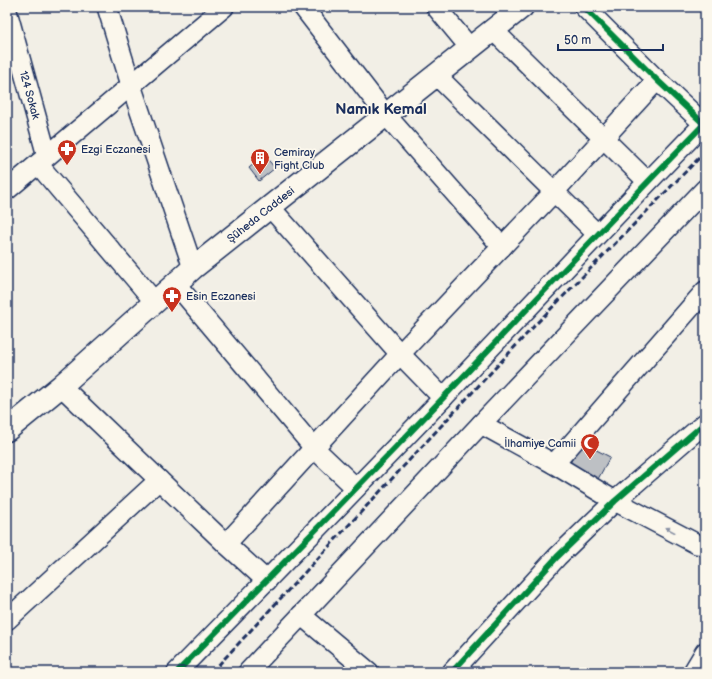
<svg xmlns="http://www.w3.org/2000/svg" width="712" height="679" font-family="'Balsamiq Sans',sans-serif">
<rect width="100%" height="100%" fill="#f2efe6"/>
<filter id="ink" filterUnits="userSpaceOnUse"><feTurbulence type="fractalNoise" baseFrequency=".025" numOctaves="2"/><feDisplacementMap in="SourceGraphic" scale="8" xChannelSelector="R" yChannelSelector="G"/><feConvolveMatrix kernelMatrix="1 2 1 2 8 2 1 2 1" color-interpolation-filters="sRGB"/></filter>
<g filter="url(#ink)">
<g fill="#bdc0c4" stroke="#1b2f5e">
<path d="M264,155L275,168L259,181L249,168Z"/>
<path d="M581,442L610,457L598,479L570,463Z"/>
</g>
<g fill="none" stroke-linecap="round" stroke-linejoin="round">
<defs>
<g id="minor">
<path d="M107,7L131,85L193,268"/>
<path d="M303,7L386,115L502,247"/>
<path d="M436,7L470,48"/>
<path id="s1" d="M7,11L47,156"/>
<path d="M493,30L647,181"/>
<path d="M436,75L597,234"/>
<path d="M38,164L154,301"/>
<path d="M7,190L224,7"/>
<path d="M270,207L400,354L443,398"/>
<path d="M175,283L314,448L356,488"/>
<path d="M61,386L226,544L267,581"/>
<path d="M481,424L554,464L615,501L697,544L705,545"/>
<path d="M554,464L705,291"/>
<path d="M226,544L400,354L554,192L657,80"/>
<path d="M301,615L369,672"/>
<path d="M7,620L159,480"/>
<path d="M177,672C266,581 355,490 443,398C530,306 616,214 704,124L657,80L584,7"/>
<path d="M248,672L481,424L705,189"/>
<path d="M452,672L557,557L615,501L705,423"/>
<path d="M693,672L705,652"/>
</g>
<g id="major">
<path id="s2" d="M7,430L61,386L193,268L522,7"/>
</g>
</defs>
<use href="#minor" stroke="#1b2f5e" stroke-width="22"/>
<use href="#major" stroke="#1b2f5e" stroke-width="25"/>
<use href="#minor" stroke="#fbf7ec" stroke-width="19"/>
<use href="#major" stroke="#fbf7ec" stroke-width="22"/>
<path stroke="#1b2f5e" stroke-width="3" stroke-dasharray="6 3" stroke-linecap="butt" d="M212,672L537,323L705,152"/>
<defs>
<g id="cycleway">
<path d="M177,672C266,581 355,490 443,398C530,306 616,214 704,124L657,80L584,7"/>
<path d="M452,672L557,557L615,501L705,423"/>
</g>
</defs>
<use href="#cycleway" stroke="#fbf7ec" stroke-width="8"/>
<use href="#cycleway" stroke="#00873e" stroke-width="6"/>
</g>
<defs><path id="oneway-solid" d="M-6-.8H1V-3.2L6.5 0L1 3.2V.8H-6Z"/></defs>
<use fill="#8b93a5" href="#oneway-solid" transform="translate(670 530) rotate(-152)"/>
</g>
<defs>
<symbol id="pharmacy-pin" viewBox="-11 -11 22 30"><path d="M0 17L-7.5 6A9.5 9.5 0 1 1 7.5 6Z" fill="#c8321e" stroke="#fbf7ec"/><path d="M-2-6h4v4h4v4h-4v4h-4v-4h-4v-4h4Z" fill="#fff"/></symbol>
<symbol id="building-pin" viewBox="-11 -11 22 30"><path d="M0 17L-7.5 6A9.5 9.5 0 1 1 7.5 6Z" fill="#c8321e" stroke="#fbf7ec"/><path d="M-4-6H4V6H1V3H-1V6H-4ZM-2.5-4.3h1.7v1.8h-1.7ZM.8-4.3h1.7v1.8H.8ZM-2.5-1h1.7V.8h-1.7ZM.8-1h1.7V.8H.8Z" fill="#fff"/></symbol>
<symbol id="mosque-pin" viewBox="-11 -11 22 30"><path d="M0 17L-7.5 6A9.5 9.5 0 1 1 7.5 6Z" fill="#c8321e" stroke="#fbf7ec"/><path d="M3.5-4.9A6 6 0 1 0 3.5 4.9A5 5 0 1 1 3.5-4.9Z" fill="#fff"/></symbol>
</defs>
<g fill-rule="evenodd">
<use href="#pharmacy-pin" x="56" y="138" width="22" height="30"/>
<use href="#building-pin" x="249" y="147" width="22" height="30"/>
<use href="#pharmacy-pin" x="161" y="285" width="22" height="30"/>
<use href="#mosque-pin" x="579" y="432" width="22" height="30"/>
</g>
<g text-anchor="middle" stroke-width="3.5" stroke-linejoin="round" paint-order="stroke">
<g font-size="11" fill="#1b2f5e" stroke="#fbf7ec">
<text dy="4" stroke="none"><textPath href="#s1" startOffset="87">124 Sokak</textPath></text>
<text dy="4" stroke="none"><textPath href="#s2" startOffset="333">Şüheda Caddesi</textPath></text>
</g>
<g font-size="11" fill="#1b2f5e" stroke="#fbf7ec" text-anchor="start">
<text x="81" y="153">Ezgi Eczanesi</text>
<text x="274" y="156">Cemiray<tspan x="274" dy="13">Fight Club</tspan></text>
<text x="186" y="300">Esin Eczanesi</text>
<text x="576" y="447" text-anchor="end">İlhamiye Camii</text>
</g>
<g font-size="15" font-weight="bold" fill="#1b2f5e" stroke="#fbf7ec">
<text x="381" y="114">Namık Kemal</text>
</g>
</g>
<rect width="712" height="679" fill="none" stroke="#fbf7ec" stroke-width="24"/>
<rect x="12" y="12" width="688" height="655" fill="none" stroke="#1b2f5e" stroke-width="1.5" filter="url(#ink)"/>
<path d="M558 44v6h105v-6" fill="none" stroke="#1b2f5e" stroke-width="2"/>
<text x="564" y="44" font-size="12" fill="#1b2f5e" stroke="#fbf7ec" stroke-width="3" paint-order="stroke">50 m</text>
</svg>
